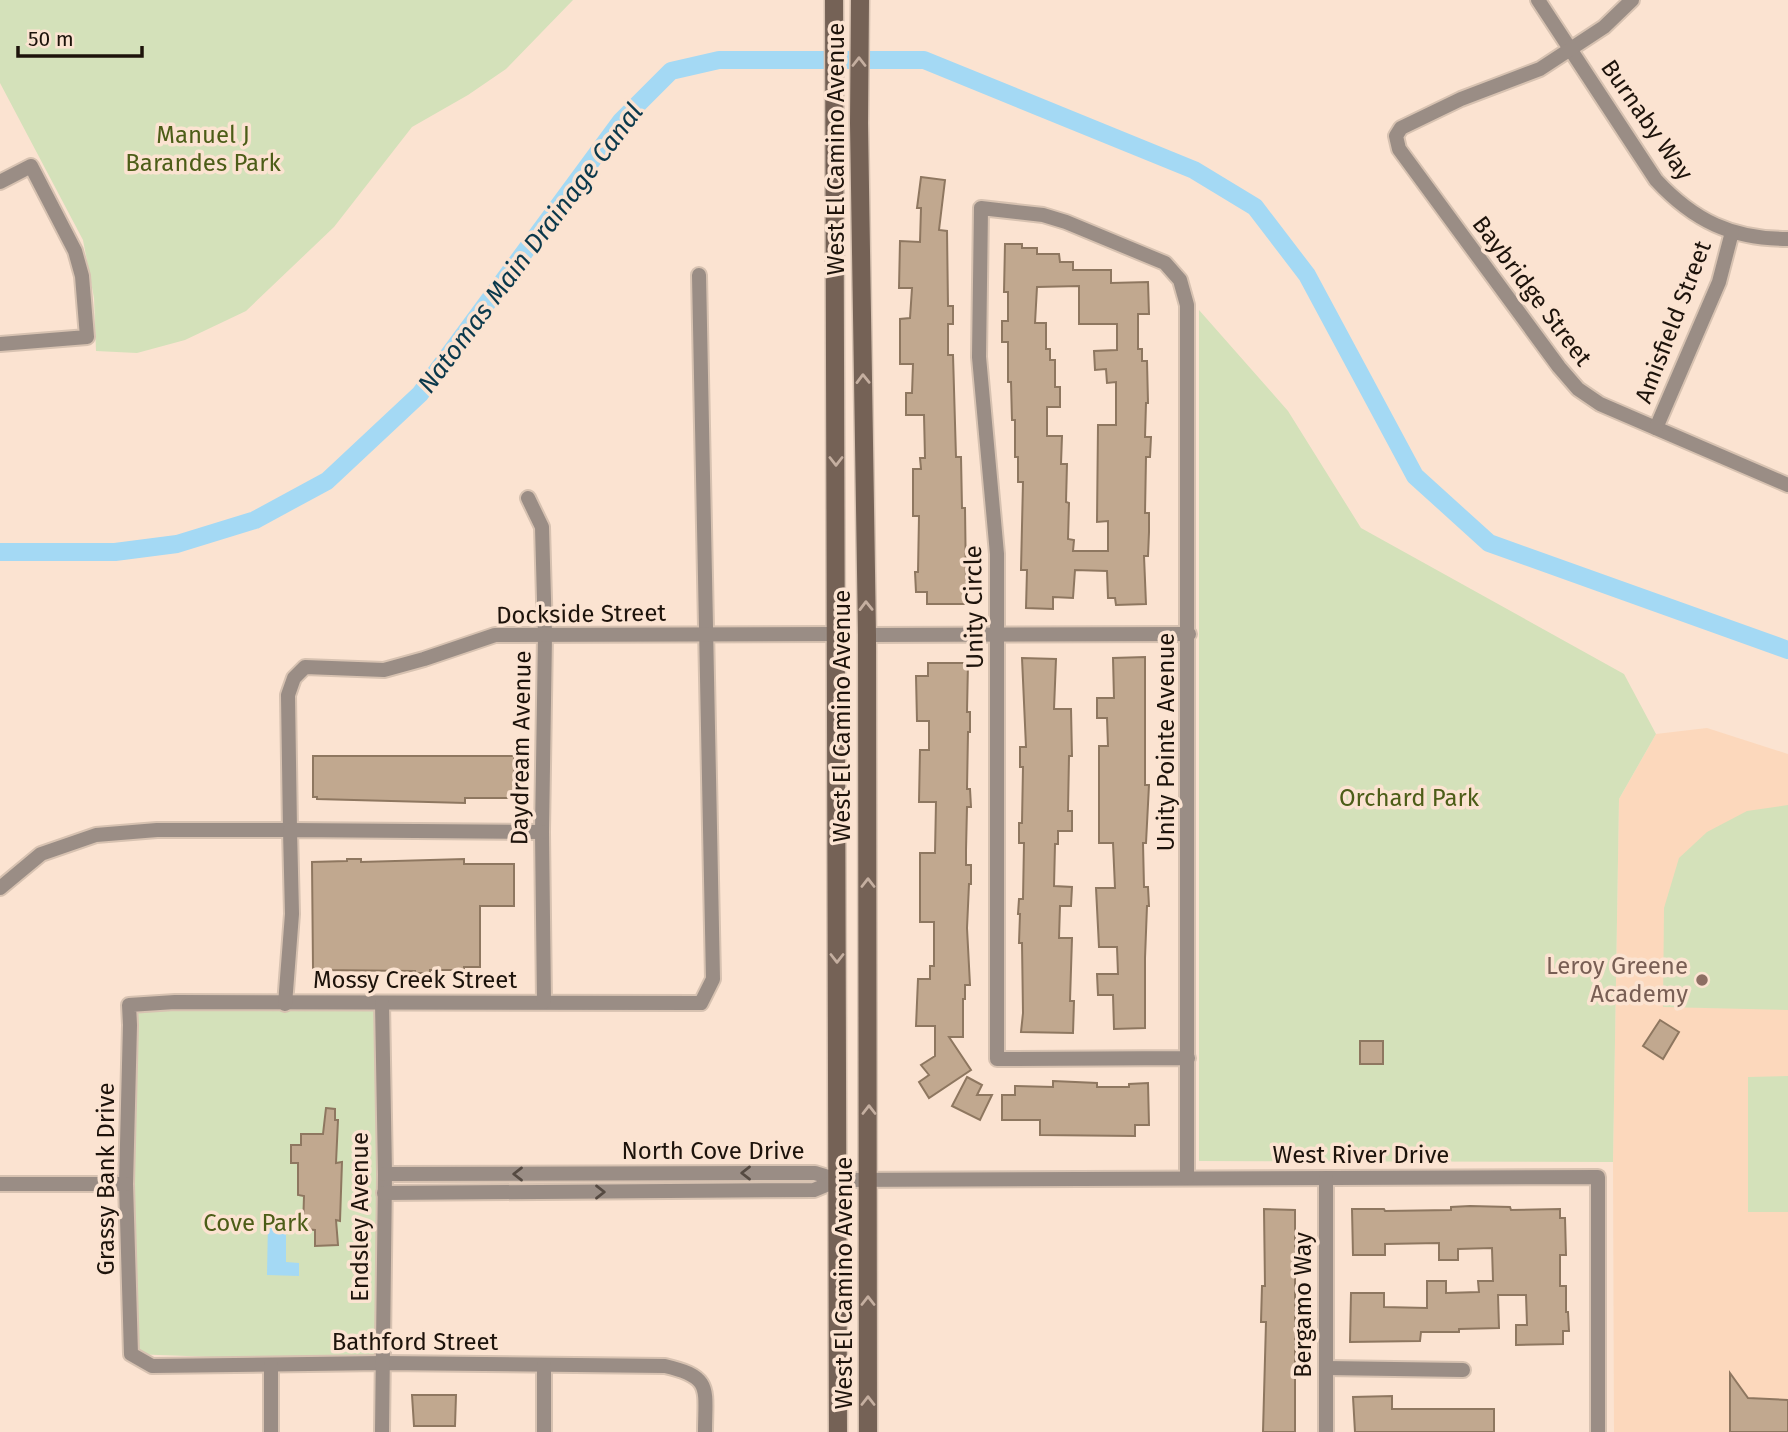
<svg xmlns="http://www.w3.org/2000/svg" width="1788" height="1432" font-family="'Fira Sans',sans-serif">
<rect width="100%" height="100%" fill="#fbe3d1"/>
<path fill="#fcd8bc" d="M1707,728L1788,754V1432H1614L1613,1162L1619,799L1656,734Z"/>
<g fill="#d4e1ba">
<path d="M0,0H573L506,69L468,95L412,127L334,227L246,311L185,340L137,353L96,351L94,298L83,240L0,83Z"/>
<path d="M1199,310L1288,411L1361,528L1624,674L1656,734L1619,799L1613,1162L1199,1161Z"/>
<path d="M1788,805V1010L1663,1007L1664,908L1679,858L1707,832L1747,811Z"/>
<path d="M382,1003V1363L131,1354L129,1005Z"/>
<path d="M1788,1076V1212H1748V1077Z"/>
</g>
<path fill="#a4d9f4" d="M268,1221H286V1262L299,1263V1276L267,1275Z"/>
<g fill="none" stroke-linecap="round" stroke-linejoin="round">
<path stroke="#a4d9f4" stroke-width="18" d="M0,552H115L177,544L255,520L327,481L420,394L621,121L671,71L719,60H924L1194,170L1255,207L1307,275L1415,476L1489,543L1788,650"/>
</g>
<g fill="#c1a88f" stroke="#8e7760" stroke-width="2" fill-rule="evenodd">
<path d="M921,177L945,180L939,230L947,231L948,306H953V324H948V355H953L956,457H961L962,508H965L966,583H968V604H927V592H916L915,572H918L919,516H913V469H921L920,458H925L924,415H906V393H912L913,364H900V319L910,318L912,288H899L900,241L920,242L921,208H917Z"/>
<path d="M1005,244H1022V248H1037V254H1059L1060,262H1073V270H1111V283L1148,282L1149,314H1138V349H1142V361H1147L1148,403H1146L1145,437H1151L1150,457H1146L1145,513H1149V532L1148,556H1144L1146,604L1116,605L1115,598H1108L1107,571L1075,570L1073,598L1053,597V609L1026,608L1027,570H1021L1023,482H1018V457H1015V420H1012L1011,382H1008V342H1002V321H1008V292H1004ZM1079,286V324H1117V350L1094,351L1095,370L1106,369L1107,383L1116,382V425H1098L1097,522L1108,521V551H1073L1074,540L1068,539L1069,503L1066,502L1067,464H1061L1062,436H1047V407H1060V387H1055V360H1050V349H1046V323H1035L1037,287Z"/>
<path d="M1145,657V785H1149L1146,843H1143L1144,887H1148L1149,906H1147L1145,958V1028L1114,1029L1113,995H1098L1097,974H1118L1117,947H1099L1096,888H1115L1113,843H1099V746H1108L1107,718H1097V698H1114L1113,658Z"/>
<path d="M1022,658L1056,659L1054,709H1071L1072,756H1069L1068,811H1072V831H1058V844H1055L1054,886L1072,887L1071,906H1060L1059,938H1072L1070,1001H1074L1073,1033L1021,1032L1023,1013L1022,943H1019L1020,914H1018L1019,899H1023L1024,843H1019V823H1022L1023,767H1020V747H1026Z"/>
<path d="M928,663H968L967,712H970V732H968L967,789H970L971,807H967L966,850V865H971V884H969L967,928L970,985H965V999H963V1037H949L971,1070L929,1098L919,1082L929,1075L921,1065L935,1056V1026H916L918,979H930V966H934V922H920V853H935L936,802H919L920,750H929V721H917L916,676H928Z"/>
<path d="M313,756H514V798H465V803L317,799V797H313Z"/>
<path d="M347,859H361V862L464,859V864H514V906H480V967H464V970H430V973H415V971L317,970L313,968L312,862L347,861Z"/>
<path d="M1660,1020L1679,1032L1663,1059L1643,1046Z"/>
<rect x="1360" y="1041" width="23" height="23"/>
<path d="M967,1077L982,1085L977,1095H992L980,1120L952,1106Z"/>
<path d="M1053,1081L1097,1083V1087H1129V1084L1148,1083L1149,1125H1135V1136L1040,1135V1120H1002V1095H1015V1086L1053,1087Z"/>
<path d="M326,1108L335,1109V1120H338L336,1163L342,1162L340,1221L336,1220L338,1245L315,1246V1230L303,1229L304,1196L298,1195V1163H291V1145H301V1134H323Z"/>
<path d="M1470,1206L1510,1207L1511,1210L1560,1209V1218H1565L1566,1255H1560V1286H1566V1312H1568L1569,1331H1563V1344L1516,1345V1325H1527L1526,1295H1498L1499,1328L1459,1329V1332H1421L1420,1341L1350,1342L1351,1293H1384V1307L1427,1308V1281H1446V1293L1479,1292L1478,1281H1493L1492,1248L1458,1249V1260H1439V1243L1385,1244V1255H1353L1352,1209H1384L1385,1211L1451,1210V1207Z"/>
<path d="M1264,1209L1295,1210V1432H1263L1266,1322H1261L1262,1286H1265Z"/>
<path d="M1730,1373L1748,1398L1788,1400V1432H1730Z"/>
<path d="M412,1395H456L455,1426H414Z"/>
<path d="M1392,1396V1409H1494V1432H1355L1353,1397Z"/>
</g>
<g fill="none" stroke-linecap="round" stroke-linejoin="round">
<defs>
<g id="street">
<path d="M1538,0L1656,180C1694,221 1732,239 1788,239"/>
<path d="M1632,0L1604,27L1540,69L1461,99L1401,128L1396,136L1399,149L1559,367L1578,389L1600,404L1788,485"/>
<path d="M0,182L31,166L75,251L82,276L87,337L0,344"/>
<path d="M699,275L713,979L701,1003L175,1002L129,1005L130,1025L126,1184L131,1354L152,1366L382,1363L665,1366C713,1377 705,1389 705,1432"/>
<path d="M1656,428L1719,282L1732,232"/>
<path d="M528,498L542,527L545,635L542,832L544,1002"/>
<path d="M867,635L1189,634"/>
<path d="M0,888L41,854L96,835L157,830H290L288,695L294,678L305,667L384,670L424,659L495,635L837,634"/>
<path d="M382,1003L385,1174L382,1432"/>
<path d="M285,1004L292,914L290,830L542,832"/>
<path d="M385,1174L815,1173L838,1180L1598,1177V1432"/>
<path d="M1187,1178V305L1180,280L1165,263L1148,256L1066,222L1043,215L981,208L979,357L997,554V1059L1188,1058"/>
<path d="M0,1184H126"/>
<path d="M384,1193L814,1190L838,1180"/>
<path d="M271,1365V1432"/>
<path d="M544,1365V1432"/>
<path d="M1326,1368L1463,1370"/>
<path d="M1326,1432V1178"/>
</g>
<g id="secondary">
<path d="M834,0L838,1432"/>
<path d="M860,0L859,123L867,635L868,1432"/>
</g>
</defs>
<use href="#street" stroke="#d7c2b1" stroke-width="18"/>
<use href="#secondary" stroke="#d7c2b1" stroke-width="21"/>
<use href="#street" stroke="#9a8d85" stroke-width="14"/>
<use href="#secondary" stroke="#756256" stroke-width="18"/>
</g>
<defs><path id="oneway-chevron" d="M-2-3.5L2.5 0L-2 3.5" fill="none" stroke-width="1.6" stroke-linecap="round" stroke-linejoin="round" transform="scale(1.75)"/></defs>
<g stroke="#c5afa0">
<use href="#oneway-chevron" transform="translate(859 62) rotate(-90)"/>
<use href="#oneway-chevron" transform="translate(863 379) rotate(-91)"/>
<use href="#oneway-chevron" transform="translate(836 461) rotate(90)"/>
<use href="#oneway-chevron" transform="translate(866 606) rotate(-91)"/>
<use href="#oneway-chevron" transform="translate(868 883) rotate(-90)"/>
<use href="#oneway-chevron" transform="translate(837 958) rotate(90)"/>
<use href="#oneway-chevron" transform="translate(869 1110) rotate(-90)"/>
<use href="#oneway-chevron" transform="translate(868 1301) rotate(-90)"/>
<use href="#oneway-chevron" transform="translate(868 1401) rotate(-90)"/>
</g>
<g stroke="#554a42">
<use href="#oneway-chevron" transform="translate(746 1173) rotate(180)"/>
<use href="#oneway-chevron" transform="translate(518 1174) rotate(180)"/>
<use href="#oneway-chevron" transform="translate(600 1192)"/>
</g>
<circle fill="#8d6e63" stroke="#fbe3d1" stroke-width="2.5" cx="1702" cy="980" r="7"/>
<g text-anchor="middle" stroke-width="7" stroke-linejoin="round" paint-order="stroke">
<g font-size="24" fill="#1d130b" stroke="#fbe3d1">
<text transform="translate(1647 120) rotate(55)" y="8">Burnaby Way</text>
<text transform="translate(836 149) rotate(-90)" y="8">West El Camino Avenue</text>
<text transform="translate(1532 291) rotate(53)" y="8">Baybridge Street</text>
<text transform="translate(1673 322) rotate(-69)" y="8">Amisfield Street</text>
<text transform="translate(974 607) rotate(-91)" y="8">Unity Circle</text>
<text transform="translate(581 614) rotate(-1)" y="8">Dockside Street</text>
<text transform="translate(842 716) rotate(-90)" y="8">West El Camino Avenue</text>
<text transform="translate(1166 742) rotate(-90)" y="8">Unity Pointe Avenue</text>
<text transform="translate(521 748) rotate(-89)" y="8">Daydream Avenue</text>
<text x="415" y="988">Mossy Creek Street</text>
<text x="713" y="1159">North Cove Drive</text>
<text x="1361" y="1163">West River Drive</text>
<text transform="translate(106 1179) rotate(-90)" y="8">Grassy Bank Drive</text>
<text transform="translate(360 1217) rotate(-90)" y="8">Endsley Avenue</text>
<text transform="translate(844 1283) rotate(-90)" y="8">West El Camino Avenue</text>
<text transform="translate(1303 1305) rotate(-90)" y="8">Bergamo Way</text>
<text x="415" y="1350">Bathford Street</text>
</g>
<g font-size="24" fill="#4c5d17" stroke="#fbe3d1">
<text x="203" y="143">Manuel J<tspan x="203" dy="28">Barandes Park</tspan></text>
<text x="1409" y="806">Orchard Park</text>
<text x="256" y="1231">Cove Park</text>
</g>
<g font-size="24" fill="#785e54" stroke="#fbe3d1" text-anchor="end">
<text x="1688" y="974">Leroy Greene<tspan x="1688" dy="28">Academy</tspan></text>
</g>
<g font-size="26" font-style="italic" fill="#0a384b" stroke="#fbe3d1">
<text transform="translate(530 248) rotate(-53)" y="9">Natomas Main Drainage Canal</text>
</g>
</g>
<path d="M18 46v10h124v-10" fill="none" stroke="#1d130b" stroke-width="3.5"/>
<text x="28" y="46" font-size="21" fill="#1d130b" stroke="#fbe3d1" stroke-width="5" paint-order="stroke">50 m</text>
</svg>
